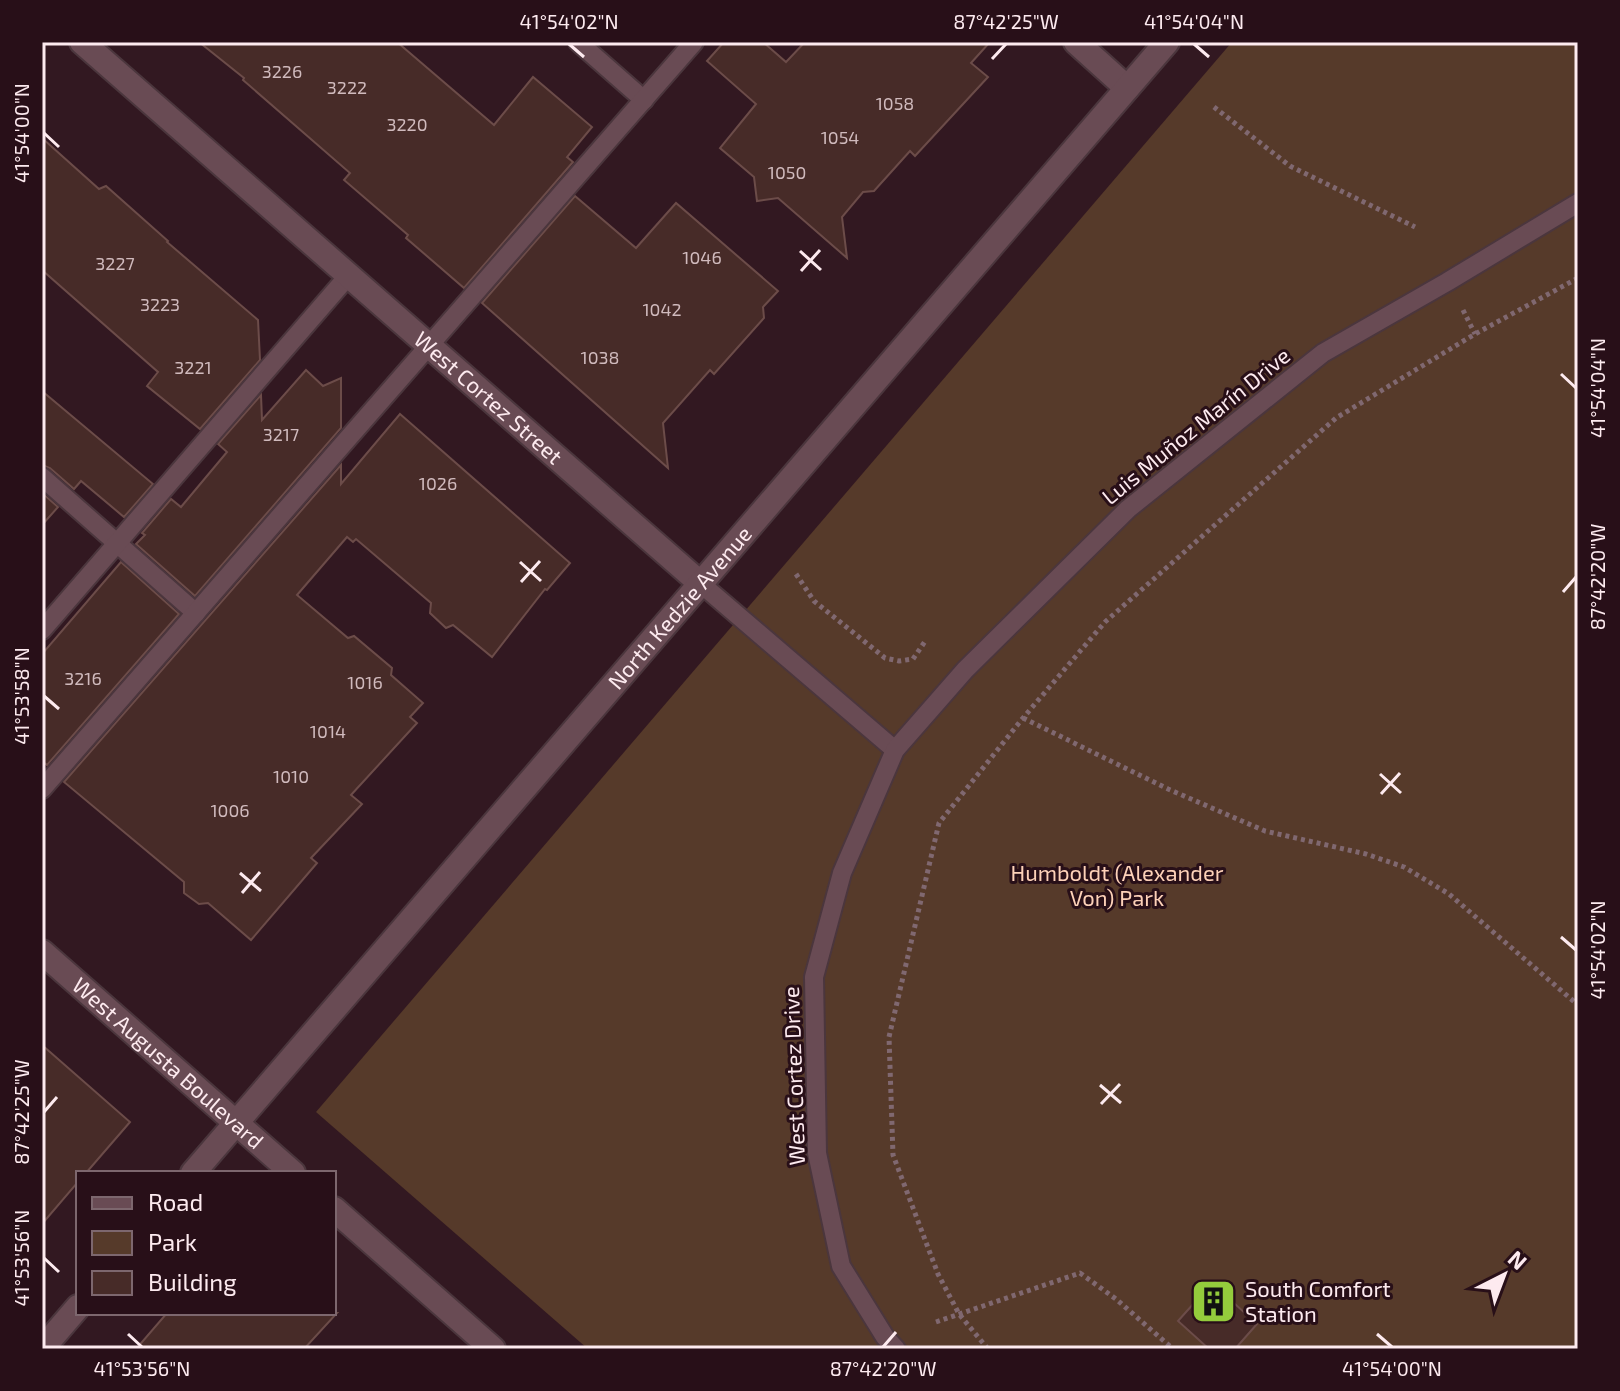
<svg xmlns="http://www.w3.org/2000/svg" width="1620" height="1391" font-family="'Exo 2',sans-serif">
<rect width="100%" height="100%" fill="#321821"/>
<path fill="#563a2a" d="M1232,42H1578V1349H588L316,1112Z"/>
<g fill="#472b28" stroke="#6c4c49" stroke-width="2">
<path d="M199,42H397L494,125L533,77L592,127L567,157L573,162L464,288L406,238L408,235L344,180L350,173L243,80L244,78Z"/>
<path d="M724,42H763L786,62L805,42H990L971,63L988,77L915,156L910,151L874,191L863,192L842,217L847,258L778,198L757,201L754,177L720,148L756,104L707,61Z"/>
<path d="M42,138L99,189L106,186L168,241L167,242L258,320L260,360L200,429L147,386L158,372L42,270Z"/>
<path d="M575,196L636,248L676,203L778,291L763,307L764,318L714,374L710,370L663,423L668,468L482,303Z"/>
<path d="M306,370L323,386L341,378V428L195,596L136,544L145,535L142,533L171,499L181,507L227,452L218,444L261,395L262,420Z"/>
<path d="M42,391L153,484L124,517L81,481L74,489L50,468L42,465Z"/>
<path d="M400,414L570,563L547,590L545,589L492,657L453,625L446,628L430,613L431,603L356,539L353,542L347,537L297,595L348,638L354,636L392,668L391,675L423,703L410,717L417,723L351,795L362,804L311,858L317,863L251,940L208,903L199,904L184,893V882L64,782L341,465V484Z"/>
<path d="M42,493L58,507L42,525Z"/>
<path d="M121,562L179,614L47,765L42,761V654Z"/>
<path d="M42,1045L130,1122L86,1173H78V1182L42,1224Z"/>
<path d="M1212,1283L1257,1324L1235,1349H1209L1178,1321Z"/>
<path d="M167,1313H337L304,1349H136Z"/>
</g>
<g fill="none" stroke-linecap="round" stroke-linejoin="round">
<defs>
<g id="service">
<path d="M578,42L644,100"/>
<path d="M42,477L196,613"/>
<path d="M700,583L895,750"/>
<path d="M42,630L349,275"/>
<path d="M42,789L694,42"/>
<path d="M896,1349L885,1337L841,1266L817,1153L814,977L842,873L895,750L965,670L1128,509L1323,353L1447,282L1578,203"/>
</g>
<g id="minor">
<path id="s1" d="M82,42L700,583"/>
<path d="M1076,42L1127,88"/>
</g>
<g id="tertiary">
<path id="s2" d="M42,952L293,1173"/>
<path d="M334,1209L493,1349"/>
</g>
<g id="secondary">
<path id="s3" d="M193,1173L1167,42"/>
<path d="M42,1349L78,1307"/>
</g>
</defs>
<use href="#service" stroke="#4b363d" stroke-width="22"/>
<use href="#minor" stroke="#4b363d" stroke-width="28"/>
<use href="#tertiary" stroke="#4b363d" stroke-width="28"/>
<use href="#secondary" stroke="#4b363d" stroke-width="28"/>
<g stroke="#806870" stroke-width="5" stroke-dasharray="4 4" stroke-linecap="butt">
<path d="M1214,107L1290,166L1415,227"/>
<path d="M1463,310L1475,334"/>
<path d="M796,574L814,601L885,658L899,661L913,659L926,640"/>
<path d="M1023,718L1168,789L1265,831L1366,854L1404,867L1449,894L1578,1005"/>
<path d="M936,1322L1080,1273L1116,1299L1173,1349"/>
<path d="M988,1349L959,1314L938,1274L893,1155L889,1037L939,823L1023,718L1105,622L1336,418L1475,334L1578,278"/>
</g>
<use href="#service" stroke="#694b54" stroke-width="18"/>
<use href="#minor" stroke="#694b54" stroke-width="24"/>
<use href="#tertiary" stroke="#694b54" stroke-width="24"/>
<use href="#secondary" stroke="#694b54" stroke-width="24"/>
</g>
<path fill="none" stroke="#fdeaef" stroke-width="3" d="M569,44L584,57M1194,44L1209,57M992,59L1006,44M44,133L59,147M800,251L821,270M801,271L820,250M1561,374L1576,388M520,562L541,581M521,582L540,561M1563,592L1576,577M44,696L59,709M1380,774L1401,793M1381,794L1400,773M240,873L261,891M242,893L260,872M1561,937L1576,950M1100,1085L1121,1103M1101,1104L1120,1084M44,1112L57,1097M44,1258L59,1272M128,1334L142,1347M1377,1334L1392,1347M883,1347L896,1332"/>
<defs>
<symbol id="building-square" viewBox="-11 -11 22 22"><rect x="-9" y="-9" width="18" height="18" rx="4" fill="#94cc3c" stroke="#280f18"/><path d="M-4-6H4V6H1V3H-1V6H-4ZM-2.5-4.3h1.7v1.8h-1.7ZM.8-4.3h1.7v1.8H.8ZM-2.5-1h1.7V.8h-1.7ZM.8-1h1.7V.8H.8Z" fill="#111"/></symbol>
</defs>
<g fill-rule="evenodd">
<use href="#building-square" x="1188" y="1276" width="51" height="51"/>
</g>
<g text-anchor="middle" stroke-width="6" stroke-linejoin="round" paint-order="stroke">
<g font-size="18" fill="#d0babd">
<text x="282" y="78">3226</text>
<text x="347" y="94">3222</text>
<text x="895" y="110">1058</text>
<text x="407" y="131">3220</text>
<text x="840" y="144">1054</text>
<text x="787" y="179">1050</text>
<text x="702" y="264">1046</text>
<text x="115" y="270">3227</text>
<text x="160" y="311">3223</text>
<text x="662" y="316">1042</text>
<text x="600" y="364">1038</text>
<text x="193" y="374">3221</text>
<text x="281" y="441">3217</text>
<text x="438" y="490">1026</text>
<text x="83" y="685">3216</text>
<text x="365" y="689">1016</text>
<text x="328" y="738">1014</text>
<text x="291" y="783">1010</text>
<text x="230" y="817">1006</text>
</g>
<g font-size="22" fill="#fdeaef" stroke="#280f18">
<text dy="8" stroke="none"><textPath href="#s1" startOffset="540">West Cortez Street</textPath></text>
<text transform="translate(1196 426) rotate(-39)" y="8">Luis Muñoz Marín Drive</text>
<text dy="8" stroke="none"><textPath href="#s3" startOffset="746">North Kedzie Avenue</textPath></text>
<text dy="8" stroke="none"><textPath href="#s2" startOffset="168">West Augusta Boulevard</textPath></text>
<text transform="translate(794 1076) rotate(-92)" y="8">West Cortez Drive</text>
</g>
<g font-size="22" fill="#fdd1b8" stroke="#280f18">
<text x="1117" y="881">Humboldt (Alexander<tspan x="1117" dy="25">Von) Park</tspan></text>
</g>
<g font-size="22" fill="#fdeaef" stroke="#280f18" text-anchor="start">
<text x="1245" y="1297">South Comfort<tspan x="1245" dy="25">Station</tspan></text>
</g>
</g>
<rect width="1620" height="1391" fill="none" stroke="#280f18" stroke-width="88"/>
<rect x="76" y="1171" width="260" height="144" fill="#280f18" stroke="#7d676e" stroke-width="2"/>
<rect x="92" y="1197" width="40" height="12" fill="#694b54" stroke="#7d676e" stroke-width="2"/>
<text x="148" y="1211" font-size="24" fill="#fdeaef">Road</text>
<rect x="92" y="1231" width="40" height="24" fill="#563a2a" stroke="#7d676e" stroke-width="2"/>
<text x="148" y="1251" font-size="24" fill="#fdeaef">Park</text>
<rect x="92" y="1271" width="40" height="24" fill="#472b28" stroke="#7d676e" stroke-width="2"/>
<text x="148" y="1291" font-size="24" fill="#fdeaef">Building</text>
<g transform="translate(1504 1275) rotate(42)" stroke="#280f18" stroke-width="6" paint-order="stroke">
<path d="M0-6L14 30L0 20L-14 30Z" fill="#fdeaef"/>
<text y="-12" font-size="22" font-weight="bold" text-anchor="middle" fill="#fdeaef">N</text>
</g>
<rect x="44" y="44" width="1532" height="1303" fill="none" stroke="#fdeaef" stroke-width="3"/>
<g font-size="20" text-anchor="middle" fill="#fdeaef">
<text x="569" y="29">41°54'02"N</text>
<text x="1006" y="29">87°42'25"W</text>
<text x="1194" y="29">41°54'04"N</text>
<text transform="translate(22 133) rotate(-90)" y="7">41°54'00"N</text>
<text transform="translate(1598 388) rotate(-90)" y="7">41°54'04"N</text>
<text transform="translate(1598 577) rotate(-90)" y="7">87°42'20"W</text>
<text transform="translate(22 696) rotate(-90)" y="7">41°53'58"N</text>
<text transform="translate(1598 950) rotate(-90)" y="7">41°54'02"N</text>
<text transform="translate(22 1112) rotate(-90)" y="7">87°42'25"W</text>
<text transform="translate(22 1258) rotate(-90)" y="7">41°53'56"N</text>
<text x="142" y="1376">41°53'56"N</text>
<text x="883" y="1376">87°42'20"W</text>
<text x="1392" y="1376">41°54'00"N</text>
</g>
</svg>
